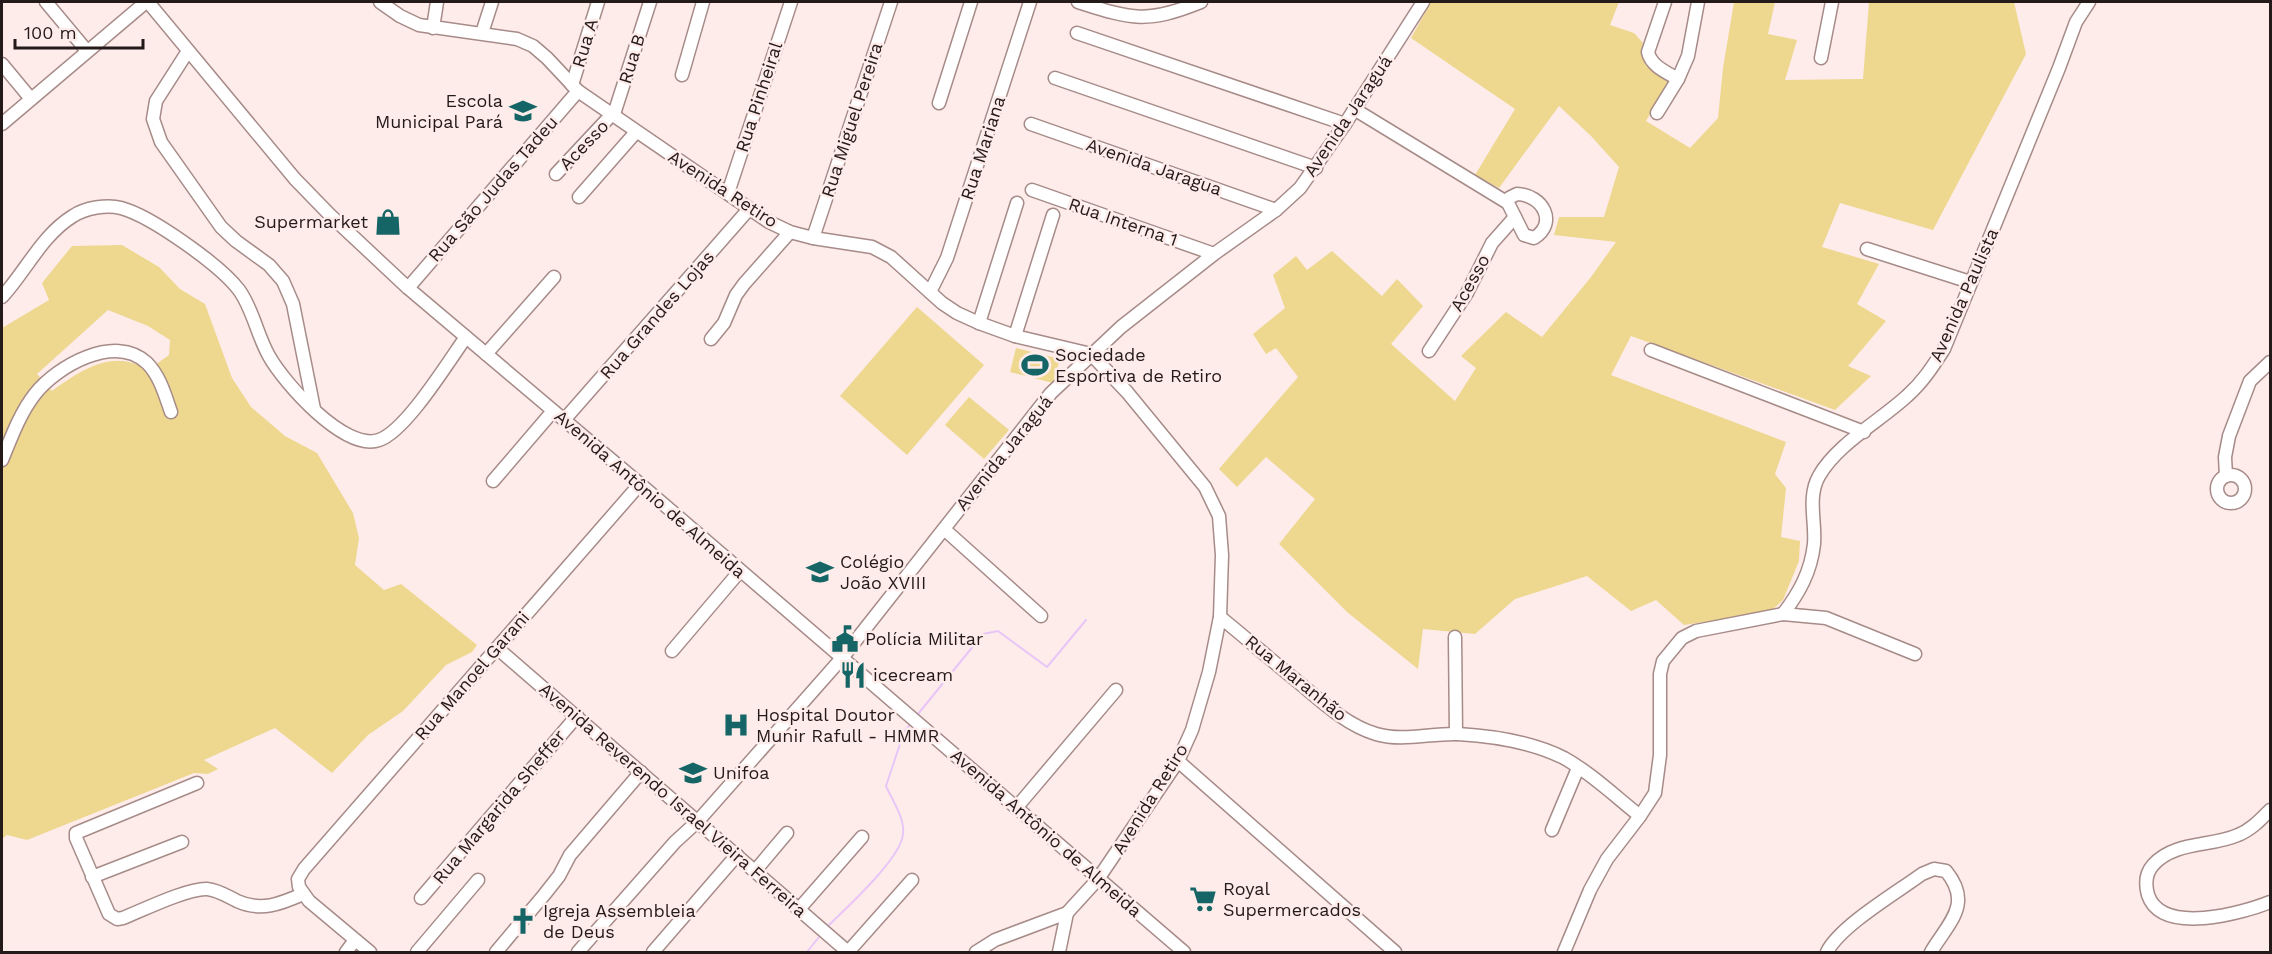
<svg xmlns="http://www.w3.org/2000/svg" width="2272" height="954" font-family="'Work Sans',sans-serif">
<rect width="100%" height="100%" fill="#feecea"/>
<g fill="#eed78e" fill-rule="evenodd">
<path d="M1431,2H1619L1610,25L1634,33L1643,43C1640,67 1650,69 1669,81L1646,121L1690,148L1718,118L1723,68L1734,2H1775L1768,34L1797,40L1785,80L1863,79L1869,2H2014L2026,54L1933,230L1840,203L1822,247L1879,264L1857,304L1886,321L1848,366L1871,376L1835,410L1631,336L1611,375L1786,442L1775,474L1786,488L1781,537L1800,541L1799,561L1783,600L1770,612L1684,625L1656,600L1631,611L1587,576L1515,599L1475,634L1423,629L1418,669L1347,612L1279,544L1315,499L1266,457L1237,487L1219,469L1298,377L1276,348L1266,354L1253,334L1285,308L1273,275L1296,256L1307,270L1332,251L1382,296L1397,279L1423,306L1391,344L1455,401L1476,368L1461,356L1506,312L1542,337L1591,277L1616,242L1554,235L1559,217H1604L1619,167L1591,136L1559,106L1499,188L1475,175L1515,109L1411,38Z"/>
<path d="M122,245L159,267L180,289L205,304L232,378L251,407L285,436L317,453L353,513L359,538L355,565L384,590L401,584L477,645L472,652L446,665L403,711L368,735L332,773L275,728L204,760L218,769L208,774L194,773L27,840L7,835L2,839V328L49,300L42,283L72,246ZM108,310L148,326L170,340L169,355L148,370C112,348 82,370 52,391L37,374Z"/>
<path d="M917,307L984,365L907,455L840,396Z"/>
<path d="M1016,348L1060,359L1053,383L1010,372Z"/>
<path d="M969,397L1009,430L984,459L945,425Z"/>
</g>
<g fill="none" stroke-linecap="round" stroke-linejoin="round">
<g stroke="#e8c6f8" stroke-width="2">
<path d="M918,714L983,634L998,631L1047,667L1086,620"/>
<path d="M826,928C845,909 901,859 903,834C905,818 892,800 886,786L904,732L909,726"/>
<path d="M807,952L819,937"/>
</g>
<defs>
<g id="minor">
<path d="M46,2L87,51"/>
<path d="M148,2L295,179L330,215L408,288L640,484L1184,952"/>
<path d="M380,2L400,16L419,25L517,39L533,46L547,58L578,91L769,222L790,232L813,238L872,247L891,257L942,303L957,313L979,323L1015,336L1091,354L1127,392L1205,487L1219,516L1222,555L1220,617L1209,672L1192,730L1178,761L1098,879L1067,913L995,940L976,952"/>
<path d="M1078,2C1132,19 1146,24 1201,2"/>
<path d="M1665,2L1648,52C1651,66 1666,72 1678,79"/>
<path d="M433,28L437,2"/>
<path d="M482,33L492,2"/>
<path d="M1077,33L1345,124"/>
<path d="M188,51L156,101L153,119L161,142L221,227L236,241L269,265L283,281L293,304L314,409"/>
<path d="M1821,58L1832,2"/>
<path d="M2,64L31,99"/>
<path d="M682,75L703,2"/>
<path d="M1055,78L1316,168"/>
<path d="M572,85L598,2"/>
<path d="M939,103L971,2"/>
<path d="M1354,109L1508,203"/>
<path d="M1657,113L1678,79L1688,56L1698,2"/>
<path d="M2,124L146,2"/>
<path d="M1031,124L1276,210"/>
<path d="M556,174L615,111L650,2"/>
<path d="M1032,190L1214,254"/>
<path d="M728,193L791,2"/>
<path d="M1517,194C1543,195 1558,223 1534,238L1524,235L1508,203L1509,198Z"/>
<path d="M579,197L636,132"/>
<path d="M813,238L891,2"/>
<path d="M1867,249L1970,282"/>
<path d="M408,288L578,91"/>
<path d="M930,292L947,258L1030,2"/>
<path d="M2,297C26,271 42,235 73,216C85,208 107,204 121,208C151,216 220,265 239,290C253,309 257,335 269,356C284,383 345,452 379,440C406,431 448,362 466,337"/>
<path d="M979,323L1017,203"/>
<path d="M1015,336L1053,215"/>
<path d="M711,339L724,323L736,295L744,284L790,232"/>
<path d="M1651,350L1864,432"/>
<path d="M1429,351L1467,293L1492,243L1515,217"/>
<path d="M486,354L554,277"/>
<path d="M564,420L749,209"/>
<path d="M2,460C11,438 20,413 35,394C57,366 115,333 147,363C160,376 165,395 171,412"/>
<circle cx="2231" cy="489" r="14"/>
<path d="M2226,476L2225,457L2229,436L2250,381L2270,362"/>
<path d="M493,481L553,411"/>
<path d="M944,529L1041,616"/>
<path d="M1783,614C1799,593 1811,572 1814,544C1816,522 1807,497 1819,476C1837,444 1880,421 1907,396C1923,382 1933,366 1944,349L2059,68L2076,22L2089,2"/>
<path d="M1220,617C1246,638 1271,660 1297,681C1321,701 1346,725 1376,734C1403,742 1430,733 1458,734C1493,736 1532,742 1564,758C1591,773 1616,797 1640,816"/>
<path d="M1455,637L1456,734"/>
<path d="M497,648L848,952"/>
<path d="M672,651L740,571"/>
<path d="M1178,761L1395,952"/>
<path d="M197,783L76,833V838L109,914L117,919L123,918C143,910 188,888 207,889C218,890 227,896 237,901C261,912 280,904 303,894"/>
<path d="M1016,808L1116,690"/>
<path d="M2270,810C2261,819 2251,830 2238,835C2211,847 2174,841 2153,865C2145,874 2145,884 2148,895C2162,936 2243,913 2270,902"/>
<path d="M1552,830L1578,768"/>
<path d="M755,871L787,833"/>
<path d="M92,877L182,842"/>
<path d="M421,898L577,716"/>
<path d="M799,909L862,837"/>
<path d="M346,952L355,940"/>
<path d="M370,952L309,901L299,887L298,879L304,869L640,484"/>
<path d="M417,952L478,880"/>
<path d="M496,952L544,895L559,876L570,855L641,772"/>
<path d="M578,952L675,842L698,821L842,658L1051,393L1121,327L1214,254L1276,210L1300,188L1345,124L1423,2"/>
<path d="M653,952L737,855"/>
<path d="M848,952L912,880"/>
<path d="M1059,952L1067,913"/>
<path d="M1564,952L1590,890L1607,859L1640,816L1655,793L1660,755V674L1663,661L1682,638L1696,631L1783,614L1826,618L1915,654"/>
<path d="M1827,952C1840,926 1896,893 1922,874L1934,869L1946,871C1973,904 1949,922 1931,952"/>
</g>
</defs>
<use href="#minor" stroke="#a68b88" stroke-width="15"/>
<use href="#minor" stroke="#fff" stroke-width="12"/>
</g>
<defs>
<symbol id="school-bare" viewBox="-9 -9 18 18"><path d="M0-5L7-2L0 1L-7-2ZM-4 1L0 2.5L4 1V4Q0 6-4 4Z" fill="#156566" stroke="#feecea" stroke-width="2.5" paint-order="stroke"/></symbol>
<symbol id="shop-bare" viewBox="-9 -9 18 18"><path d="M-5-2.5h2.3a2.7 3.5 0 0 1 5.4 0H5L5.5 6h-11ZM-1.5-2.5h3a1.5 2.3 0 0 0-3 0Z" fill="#156566" stroke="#feecea" stroke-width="2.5" paint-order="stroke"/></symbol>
<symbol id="stadium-bare" viewBox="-9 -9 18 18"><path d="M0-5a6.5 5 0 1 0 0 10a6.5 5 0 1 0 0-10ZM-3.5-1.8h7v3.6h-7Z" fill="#156566" stroke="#feecea" stroke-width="2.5" paint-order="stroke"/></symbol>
<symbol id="civic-bare" viewBox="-9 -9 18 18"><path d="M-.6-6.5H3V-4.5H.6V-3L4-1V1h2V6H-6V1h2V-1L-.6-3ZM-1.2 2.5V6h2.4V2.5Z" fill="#156566" stroke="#feecea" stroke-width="2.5" paint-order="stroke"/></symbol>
<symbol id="restaurant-bare" viewBox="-9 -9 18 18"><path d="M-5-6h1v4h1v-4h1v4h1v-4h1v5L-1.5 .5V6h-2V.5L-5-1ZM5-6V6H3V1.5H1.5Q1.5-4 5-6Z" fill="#156566" stroke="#feecea" stroke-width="2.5" paint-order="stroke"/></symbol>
<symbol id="hospital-bare" viewBox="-9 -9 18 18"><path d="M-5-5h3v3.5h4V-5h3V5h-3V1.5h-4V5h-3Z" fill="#156566" stroke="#feecea" stroke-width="2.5" paint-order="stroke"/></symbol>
<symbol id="university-bare" viewBox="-9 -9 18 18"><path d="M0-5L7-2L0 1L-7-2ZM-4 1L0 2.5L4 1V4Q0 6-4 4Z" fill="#156566" stroke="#feecea" stroke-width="2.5" paint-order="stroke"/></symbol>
<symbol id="supermarket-bare" viewBox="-9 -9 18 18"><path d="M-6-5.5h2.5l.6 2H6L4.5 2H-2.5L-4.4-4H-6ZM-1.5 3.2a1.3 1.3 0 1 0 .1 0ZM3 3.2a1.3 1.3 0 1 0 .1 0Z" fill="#156566" stroke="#feecea" stroke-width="2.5" paint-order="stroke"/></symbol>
<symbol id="church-bare" viewBox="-9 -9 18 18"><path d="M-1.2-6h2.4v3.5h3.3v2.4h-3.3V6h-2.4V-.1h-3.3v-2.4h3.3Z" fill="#156566" stroke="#feecea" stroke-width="2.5" paint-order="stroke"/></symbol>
</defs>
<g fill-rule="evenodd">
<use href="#school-bare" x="504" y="92" width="38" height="38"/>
<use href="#shop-bare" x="369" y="203" width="38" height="38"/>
<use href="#stadium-bare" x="1016" y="346" width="38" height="38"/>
<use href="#school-bare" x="801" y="553" width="38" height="38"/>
<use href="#civic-bare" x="826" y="620" width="38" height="38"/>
<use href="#restaurant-bare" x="834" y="656" width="38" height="38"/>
<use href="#hospital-bare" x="717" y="706" width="38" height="38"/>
<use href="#university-bare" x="674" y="754" width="38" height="38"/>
<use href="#supermarket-bare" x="1184" y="880" width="38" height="38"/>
<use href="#church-bare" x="504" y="902" width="38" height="38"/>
</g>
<g text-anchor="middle" stroke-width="5" stroke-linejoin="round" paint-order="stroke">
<g font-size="18" fill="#241a19" stroke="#feecea">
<text transform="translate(585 43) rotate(-73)" y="6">Rua A</text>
<text transform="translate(632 59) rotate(-73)" y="6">Rua B</text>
<text transform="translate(759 97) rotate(-72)" y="6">Rua Pinheiral</text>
<text transform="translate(1348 116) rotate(-56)" y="6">Avenida Jaraguá</text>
<text transform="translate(852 120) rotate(-72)" y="6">Rua Miguel Pereira</text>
<text transform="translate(584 145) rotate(-46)" y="6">Acesso</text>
<text transform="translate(983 148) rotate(-72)" y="6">Rua Mariana</text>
<text transform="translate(1154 167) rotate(19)" y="6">Avenida Jaragua</text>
<text transform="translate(493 189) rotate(-49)" y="6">Rua São Judas Tadeu</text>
<text transform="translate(723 189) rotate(33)" y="6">Avenida Retiro</text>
<text transform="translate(1123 222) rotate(19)" y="6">Rua Interna 1</text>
<text transform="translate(1470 283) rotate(-61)" y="6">Acesso</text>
<text transform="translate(1964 295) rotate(-66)" y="6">Avenida Paulista</text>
<text transform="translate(657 315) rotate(-49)" y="6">Rua Grandes Lojas</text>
<text transform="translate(1004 453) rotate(-51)" y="6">Avenida Jaraguá</text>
<text transform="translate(650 494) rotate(41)" y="6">Avenida Antônio de Almeida</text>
<text transform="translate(472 676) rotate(-49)" y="6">Rua Manoel Garani</text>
<text transform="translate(1296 678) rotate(39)" y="6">Rua Maranhão</text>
<text transform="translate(1150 799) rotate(-58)" y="6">Avenida Retiro</text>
<text transform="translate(673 800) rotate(41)" y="6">Avenida Reverendo Israel Vieira Ferreira</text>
<text transform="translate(499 807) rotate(-50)" y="6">Rua Margarida Sheffer</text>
<text transform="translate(1046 833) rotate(41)" y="6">Avenida Antônio de Almeida</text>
</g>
<g font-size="18" fill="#241a19" stroke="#feecea" text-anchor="start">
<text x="503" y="107" text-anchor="end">Escola<tspan x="503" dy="21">Municipal Pará</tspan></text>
<text x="368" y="228" text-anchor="end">Supermarket</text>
<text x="1055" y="361">Sociedade<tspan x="1055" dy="21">Esportiva de Retiro</tspan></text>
<text x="840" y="568">Colégio<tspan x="840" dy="21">João XVIII</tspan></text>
<text x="865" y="645">Polícia Militar</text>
<text x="873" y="681">icecream</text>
<text x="756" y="721">Hospital Doutor<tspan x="756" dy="21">Munir Rafull - HMMR</tspan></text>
<text x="713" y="779">Unifoa</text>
<text x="1223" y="895">Royal<tspan x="1223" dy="21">Supermercados</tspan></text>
<text x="543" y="917">Igreja Assembleia<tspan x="543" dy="21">de Deus</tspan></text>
</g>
</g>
<rect width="2272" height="954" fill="none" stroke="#241a19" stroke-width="6"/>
<path d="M15 39v9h128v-9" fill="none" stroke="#241a19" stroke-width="3"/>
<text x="24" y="39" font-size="18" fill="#241a19" stroke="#feecea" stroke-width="4.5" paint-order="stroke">100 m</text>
</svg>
